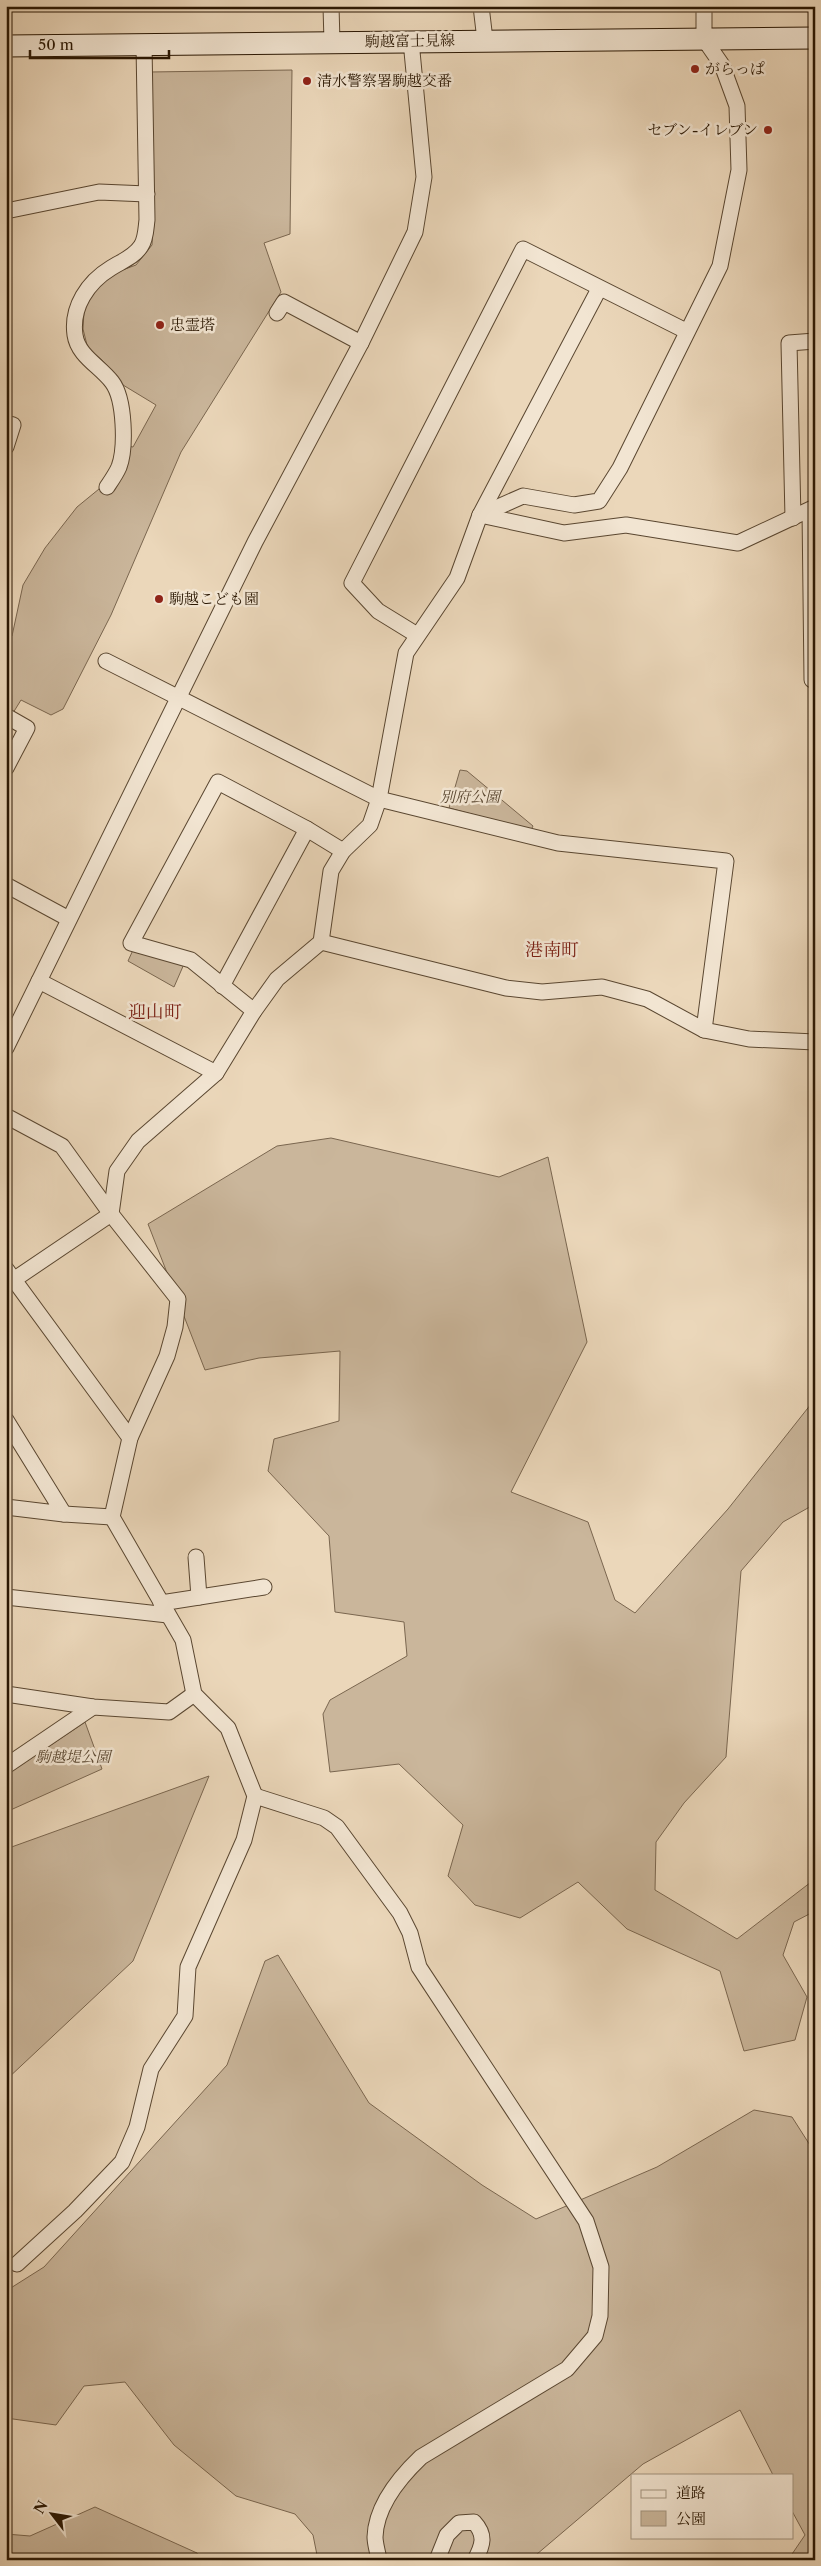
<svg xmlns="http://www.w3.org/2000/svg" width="821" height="2566" font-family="'Libre Caslon Text','Noto Serif JP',serif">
<rect width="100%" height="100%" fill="#ebd7ba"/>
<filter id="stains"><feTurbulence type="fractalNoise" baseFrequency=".004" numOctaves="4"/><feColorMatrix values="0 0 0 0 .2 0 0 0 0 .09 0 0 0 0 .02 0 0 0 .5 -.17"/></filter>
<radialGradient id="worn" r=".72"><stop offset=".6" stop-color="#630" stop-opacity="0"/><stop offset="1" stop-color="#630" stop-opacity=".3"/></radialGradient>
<g fill="#cab69b" stroke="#7a664f">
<path d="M292,70L290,234L264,243L281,292L181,452L111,615L63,709L51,715L21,700L13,713L6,709V637L12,636L23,585L45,548L77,507L99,489L113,468L117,444L133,447L156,405L123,385L102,360L88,349L83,329L84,311L91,294L106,276L136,265L152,245L154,209L149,72Z"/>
<path d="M460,770L467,771L533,826L531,830L449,808Z"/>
<path d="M133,950L184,964L174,987L128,961Z"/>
<path d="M331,1138L499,1177L548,1157L587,1342L511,1492L588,1522L615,1600L635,1613L728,1509L815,1399V1504L783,1522L741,1571L726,1757L684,1803L656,1842L655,1890L737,1939L815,1879V1911L794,1922L783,1955L807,1997L795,2040L744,2051L720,1971L627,1929L578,1882L520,1918L475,1905L448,1876L463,1825L399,1764L330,1772L323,1714L330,1700L407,1656L404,1622L335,1612L329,1536L268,1471L274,1439L339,1421L340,1351L259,1358L205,1370L148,1224L277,1146Z"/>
<path d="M85,1722L102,1769L6,1812V1775Z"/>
<path d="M209,1776L133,1961L6,2080V1849Z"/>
<path d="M278,1955L369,2103L482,2185L536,2219L657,2167L754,2110L792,2117L815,2153V2560H788L805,2535L792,2511V2475H773L740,2410L643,2464L530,2560H318L313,2535L295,2514L236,2496L174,2445L125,2382L84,2386L56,2425L6,2418V2291L44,2267L227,2065L265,1961Z"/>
<path d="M95,2507L197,2553L201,2560H6V2534L30,2536Z"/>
</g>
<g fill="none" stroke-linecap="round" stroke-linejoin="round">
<defs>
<g id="street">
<path d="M331,6L332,42"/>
<path d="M481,6L485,40"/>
<path d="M6,211L99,192L147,194"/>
<path d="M277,313L284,302L361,343"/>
<path d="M6,423L13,425L6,447"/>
<path d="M107,487C111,481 116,474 119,467C126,448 125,399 112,382C100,366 78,356 75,335C71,307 88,282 111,268C122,261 134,257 141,246C146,239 146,227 147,220L144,45"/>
<path d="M810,510L812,680"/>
<path d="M480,515L523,496L574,505L599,501L620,468L720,266L739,170L737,106L722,65L704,39V6"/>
<path d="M480,515L564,533L626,525L738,543L815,507"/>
<path d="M793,518L789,343L815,341"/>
<path d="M417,635L378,611L352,583L523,249L686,331"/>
<path d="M106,661L379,799L558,843L726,861L704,1030"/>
<path d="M6,716L27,728L6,768"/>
<path d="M6,885L69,919"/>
<path d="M321,942L506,988L542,992L602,987L647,999L704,1030L749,1039L815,1042"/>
<path d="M39,981L216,1073"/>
<path d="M222,986L307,829"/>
<path d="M254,1011L191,960L131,943L218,782L307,829L343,851"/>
<path d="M6,1048L255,542L361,343L415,232L424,177L411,41"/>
<path d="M6,1116L62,1146L111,1214L178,1299L175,1327L167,1356L130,1438L112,1517L183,1640L194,1694L228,1728L255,1796L244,1840L188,1967L185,2016L151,2069L137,2127L122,2162L75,2211L17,2264"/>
<path d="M6,1269L130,1438"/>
<path d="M6,1285L111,1214L117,1171L138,1141L216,1073L254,1011L277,979L321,942L331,871L343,851L370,825L379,799L406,653L457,578L480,515L599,289"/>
<path d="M6,1420L64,1514L6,1507"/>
<path d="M64,1514L112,1517"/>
<path d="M196,1557L199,1597"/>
<path d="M6,1597L168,1615"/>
<path d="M161,1603L264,1587"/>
<path d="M6,1694L93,1707L169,1712L194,1694"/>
<path d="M6,1766L93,1707"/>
<path d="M255,1796L324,1818L337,1827L400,1913L410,1933L419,1967L586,2221L601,2267L600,2316L595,2336L567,2369L421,2457C400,2477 376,2505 375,2537C375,2544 378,2553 379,2560"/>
<path d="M437,2560L447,2535L459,2523L474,2522C486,2535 483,2545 475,2560"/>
</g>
<path id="secondary" d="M6,46L815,38"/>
</defs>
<use href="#street" stroke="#5a4731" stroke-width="17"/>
<use href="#secondary" stroke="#2a1703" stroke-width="23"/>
<use href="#street" stroke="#f2e5d2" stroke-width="15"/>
<use href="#secondary" stroke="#f2e5d2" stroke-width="21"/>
</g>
<g fill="#8f2418" stroke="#f2e5d2" stroke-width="2">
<circle cx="695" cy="69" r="5"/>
<circle cx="307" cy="81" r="5"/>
<circle cx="768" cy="130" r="5"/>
<circle cx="160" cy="325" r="5"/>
<circle cx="159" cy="599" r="5"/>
</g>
<g text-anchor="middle" stroke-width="5" stroke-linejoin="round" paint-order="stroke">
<g font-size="15" fill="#2a1703" stroke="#f2e5d2">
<text transform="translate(410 41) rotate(-1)" y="5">駒越富士見線</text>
</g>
<g font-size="15" fill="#2a1703" stroke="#f2e5d2" text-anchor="start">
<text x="705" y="74">がらっぱ</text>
<text x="317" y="86">清水警察署駒越交番</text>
<text x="758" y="135" text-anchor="end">セブン-イレブン</text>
<text x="170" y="330">忠霊塔</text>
<text x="169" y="604">駒越こども園</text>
</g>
<g font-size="15" font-style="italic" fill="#5a4731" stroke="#f2e5d2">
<text x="470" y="802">別府公園</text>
<text x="73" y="1762">駒越堤公園</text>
</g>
<g font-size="18" fill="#7a1f14" stroke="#f2e5d2">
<text x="552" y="956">港南町</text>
<text x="155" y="1018">迎山町</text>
</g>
</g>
<rect width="821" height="2566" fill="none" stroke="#ebd7ba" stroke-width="25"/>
<rect x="8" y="8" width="806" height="2551" fill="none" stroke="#2a1703" stroke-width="2.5"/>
<rect x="12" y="12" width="796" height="2541" fill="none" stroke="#2a1703"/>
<rect x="631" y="2474" width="162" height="65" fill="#f2e5d2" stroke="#a2937f"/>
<rect x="641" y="2490" width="25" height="8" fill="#f2e5d2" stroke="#a2937f"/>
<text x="676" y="2498" font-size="15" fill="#2a1703">道路</text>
<rect x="641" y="2511" width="25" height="15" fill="#cab69b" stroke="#a2937f"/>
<text x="676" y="2524" font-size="15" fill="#2a1703">公園</text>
<g transform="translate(52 2514) rotate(301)" stroke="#f2e5d2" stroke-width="4" paint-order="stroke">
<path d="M0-4L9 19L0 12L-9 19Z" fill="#2a1703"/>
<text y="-8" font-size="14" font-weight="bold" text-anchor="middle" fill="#2a1703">N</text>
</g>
<path d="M30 50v8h139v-8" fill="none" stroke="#2a1703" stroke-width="2.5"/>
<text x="38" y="50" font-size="15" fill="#2a1703" stroke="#f2e5d2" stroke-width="4" paint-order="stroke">50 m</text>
<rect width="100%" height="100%" filter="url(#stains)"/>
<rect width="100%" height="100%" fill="url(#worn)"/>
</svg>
